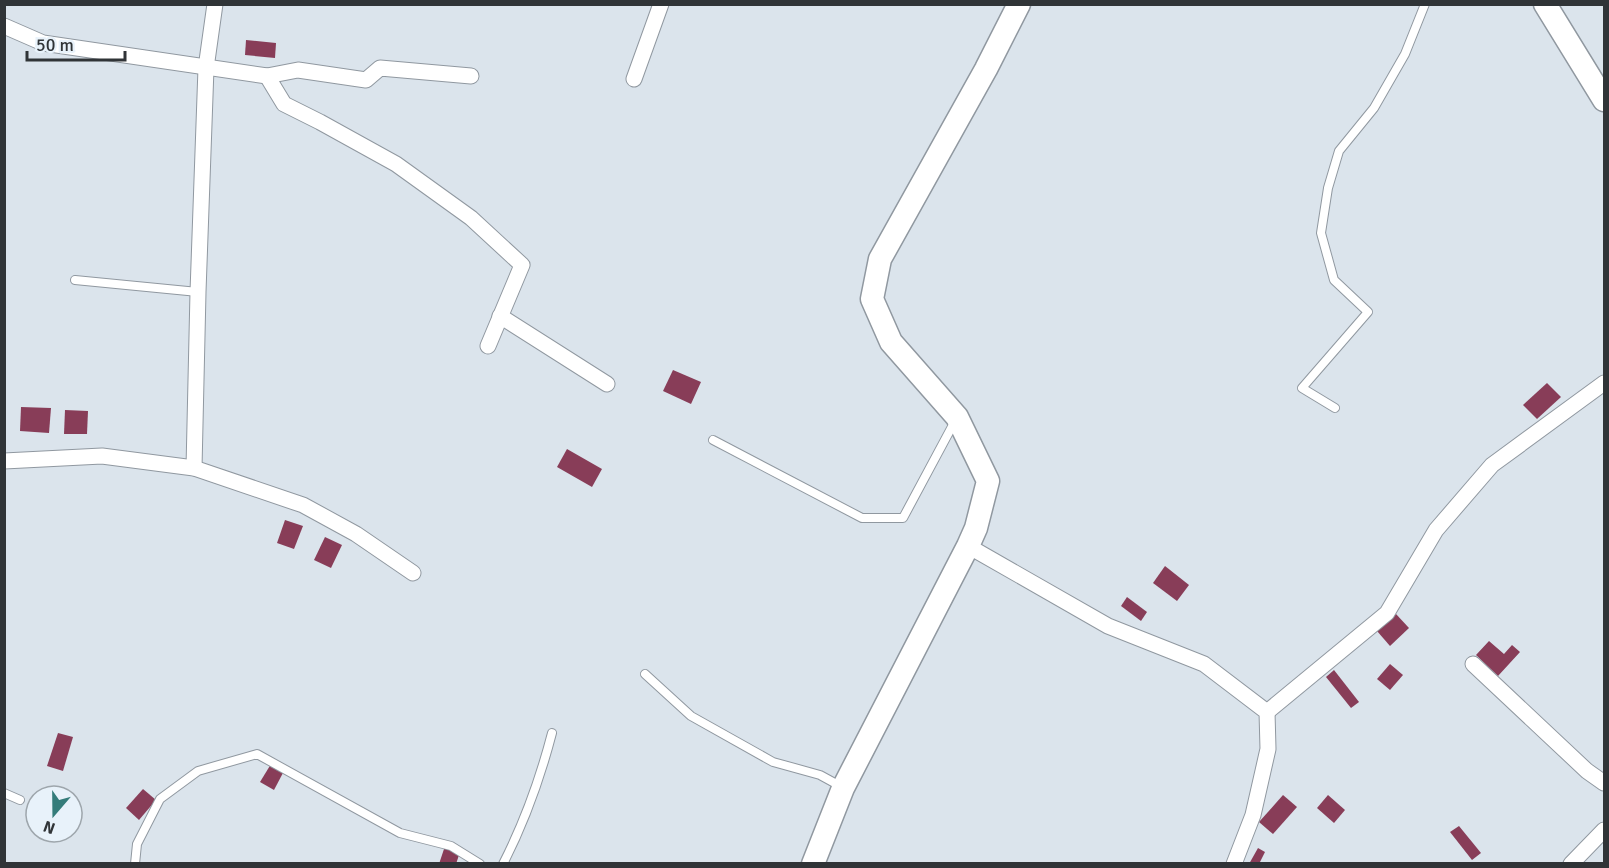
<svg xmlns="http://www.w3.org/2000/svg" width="1609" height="868" font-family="Signika,sans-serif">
<rect width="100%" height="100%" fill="#dbe4ec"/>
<g fill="#883d58">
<path d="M246,40L276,43L275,58L245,55Z"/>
<path d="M673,370L701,382L691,404L663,391Z"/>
<path d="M1547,383L1561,397L1537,419L1523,405Z"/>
<path d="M21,407L51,408L49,433L20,431Z"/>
<path d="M65,410L88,411L87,434H64Z"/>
<path d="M567,449L602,469L592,487L557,467Z"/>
<path d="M285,520L303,526L294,549L277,543Z"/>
<path d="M325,537L342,545L331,568L314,560Z"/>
<path d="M1165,566L1189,585L1177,601L1153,583Z"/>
<path d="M1127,597L1147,612L1141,621L1121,606Z"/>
<path d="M1396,614L1409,628L1390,646L1377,631Z"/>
<path d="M1489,641L1504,654L1512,645L1520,652L1498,676L1476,655Z"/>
<path d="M1390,664L1403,675L1390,690L1377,679Z"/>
<path d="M1334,670L1359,702L1351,708L1326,677Z"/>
<path d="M58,733L73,737L63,771L47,766Z"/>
<path d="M271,764L284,771L274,790L260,782Z"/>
<path d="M143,789L156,800L139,820L126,808Z"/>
<path d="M1283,795L1297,807L1273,834L1259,822Z"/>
<path d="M1328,795L1345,810L1334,823L1317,808Z"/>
<path d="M1459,826L1481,853L1472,860L1450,832Z"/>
<path d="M445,846L460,852L456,864H439Z"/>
<path d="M1258,848L1265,852L1259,864H1249Z"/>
</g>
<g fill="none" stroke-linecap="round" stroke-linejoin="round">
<defs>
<g id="lane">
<path d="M75,280L198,292"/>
<path d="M1335,408L1302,388L1368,312L1334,280L1321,233L1328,188L1339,151L1374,108L1405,54L1425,4"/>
<path d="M713,440L862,518H903L955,421"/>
<path d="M645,674L691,716L773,762L820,775L842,787"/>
<path d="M4,793L20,800"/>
<path d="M135,864L137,844L160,799L198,771L257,754L400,833L451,846L480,864"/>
<path d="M503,864C525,821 540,779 552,733"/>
</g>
<g id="street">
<path d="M4,26L43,43L267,76L298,70L366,80L380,68L471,76"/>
<path d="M267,76L284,104L320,122L396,164L471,218L522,265L488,346"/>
<path d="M634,79L661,4"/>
<path d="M500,316L607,384"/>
<path d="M4,461L102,456L194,468L303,505L356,534L413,573"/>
<path d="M194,468L198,292L206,68L215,4"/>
<path d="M968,546L1108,626L1204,664L1267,712L1268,749L1253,815L1234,864"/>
<path d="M1473,664L1587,771L1604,783"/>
<path d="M1267,712L1387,613L1436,530L1492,465L1604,383"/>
<path d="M1571,864L1604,830"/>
</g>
<g id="secondary">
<path d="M1545,4L1604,100"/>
<path d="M813,864L843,788L968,546L976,528L988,481L957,417L891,342L872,299L880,259L986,69L1019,4"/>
</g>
</defs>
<use href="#lane" stroke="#9098a0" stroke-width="10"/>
<use href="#street" stroke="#9098a0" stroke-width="17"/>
<use href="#secondary" stroke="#9098a0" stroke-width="25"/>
<use href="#lane" stroke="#fff" stroke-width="8"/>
<use href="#street" stroke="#fff" stroke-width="15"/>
<use href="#secondary" stroke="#fff" stroke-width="22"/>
</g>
<rect width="1609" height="868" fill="none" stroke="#303437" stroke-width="12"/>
<g transform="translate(54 814) rotate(200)"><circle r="28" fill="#e8f2fa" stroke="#9ea6ac" stroke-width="1.5"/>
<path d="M0-4.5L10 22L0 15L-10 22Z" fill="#347c7a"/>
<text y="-9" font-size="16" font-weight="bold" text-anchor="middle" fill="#303437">N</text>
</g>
<path d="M27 51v9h98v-9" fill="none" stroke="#303437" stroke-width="3"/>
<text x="36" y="51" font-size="18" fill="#303437" stroke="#e8f2fa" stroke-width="4.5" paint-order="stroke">50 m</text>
</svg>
